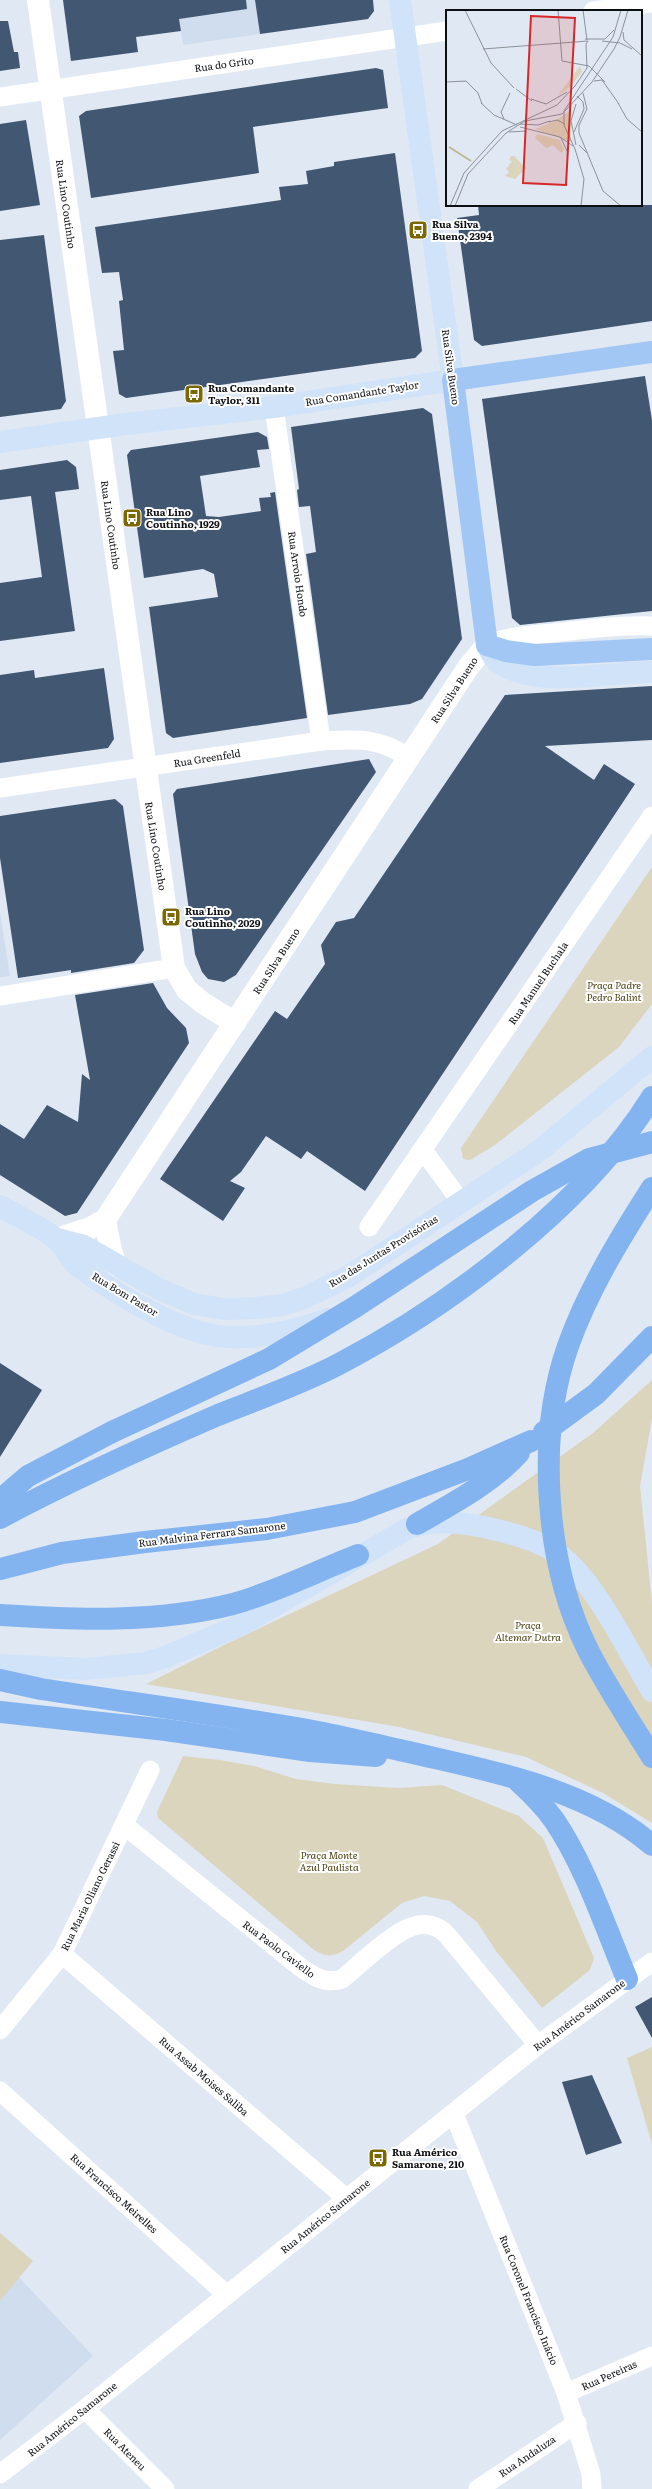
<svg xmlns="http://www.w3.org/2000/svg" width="652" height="2489" font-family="Literata,serif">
<rect width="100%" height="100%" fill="#e0e8f3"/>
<g fill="#d0ddee">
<path d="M176,0H255L260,34L183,45Z"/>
<path d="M0,913L10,976L0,977Z"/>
<path d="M0,2257L93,2356L0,2440Z"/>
</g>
<g fill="#dbd5be">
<path d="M652,867V1004L619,1047L495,1145L470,1160L463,1159L461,1148Z"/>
<path d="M652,1380V1419L640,1486L652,1603V1823L603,1793L526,1757L399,1727L146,1684L224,1645L438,1544L593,1433Z"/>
<path d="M183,1756L220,1760L254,1766L296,1779L335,1784L398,1788L442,1785L519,1816L543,1838L594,1958L590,1970L542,2008L496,1951L477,1922L450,1901L424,1896L402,1903L343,1951C331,1957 326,1957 314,1950L158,1818L157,1812Z"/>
<path d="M652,2047V2144L627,2058Z"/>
<path d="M0,2233L33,2261L0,2301Z"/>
</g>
<g fill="#415772">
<path d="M63,0H246L247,9L179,19L181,31L136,37L138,52L71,61Z"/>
<path d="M255,0H373L374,11L368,19L260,34Z"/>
<path d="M0,21H8L14,52H18L20,68L0,71Z"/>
<path d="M376,68L383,70L388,108L253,127L259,173L91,198L79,116L86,111Z"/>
<path d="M26,120L40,205L0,211V124Z"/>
<path d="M395,153L422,351L415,358L126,398L119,394L113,351L124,350L119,301L123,300L119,272L102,273L95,227L281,200L279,187L308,184L306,171L334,166V162Z"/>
<path d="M478,205H652V321L482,346L474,340L457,218L479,215Z"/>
<path d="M44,235L66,401L61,409L0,417V240Z"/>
<path d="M645,376L652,420V611L520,625L512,618L482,399Z"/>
<path d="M423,408L432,414L462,639L422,699L410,704L328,715L306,554L316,552L310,506L299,507L297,490L299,489L291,427Z"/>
<path d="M258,432L267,437L269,449L257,450L260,467L200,476L206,516L219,517L261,511L259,498L271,497L270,493L275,492L307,718L173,738L166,733L149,607L218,597L214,574L203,569L144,578L127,455L131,450Z"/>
<path d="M67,460L76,467L79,489L55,492L75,631L0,641V583L42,577L31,496L0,500V470Z"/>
<path d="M104,668L114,739L108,748L0,763V675L34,670L35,678Z"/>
<path d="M652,686V740L545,746L594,780L604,764L635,784L365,1191L307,1151L301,1159L266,1136L241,1172L230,1181L245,1188L223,1221L160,1179L275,1011L287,1019L325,964L321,945L336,922L354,918L505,695Z"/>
<path d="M369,759L376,772L236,975L224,982L208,979L202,972L195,954L173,794L177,789Z"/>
<path d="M115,799L123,806L144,950L134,963L71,973V970L18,978L0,858V816Z"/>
<path d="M153,983L167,1008L186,1028L189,1043L77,1213L65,1216L0,1175V1124L24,1139L47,1105L78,1122L82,1074L90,1080L75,995Z"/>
<path d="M0,1363L42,1390L0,1457Z"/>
<path d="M652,1997V2038L635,2007Z"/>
<path d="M592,2075L622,2143L586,2155L562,2082Z"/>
</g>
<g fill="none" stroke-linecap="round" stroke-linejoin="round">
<g stroke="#fff" stroke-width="19">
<path d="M593,11L652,3"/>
<path d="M0,97L447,31"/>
<path d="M274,407L321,741"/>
<path d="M487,645C508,636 531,635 553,633C586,629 619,625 652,626"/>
<path d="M0,788L321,741C358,739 378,737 410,758"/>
<path d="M0,996L174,968"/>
<path d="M423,1150L461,1202"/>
<path d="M369,1227L652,816"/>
<path d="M124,1825L299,1966C313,1976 325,1985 342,1979C359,1965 391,1934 411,1927C424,1922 438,1925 447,1935L538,2045"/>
<path d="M62,1954L346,2198"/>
<path d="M0,2030L62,1954L150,1770"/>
<path d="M0,2091L227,2295"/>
<path d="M454,2114L566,2393L591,2474L592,2489"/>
<path d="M566,2393L652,2356"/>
<path d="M85,2409L165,2489"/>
<path d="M0,2474L85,2409L538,2045L652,1962"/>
<path d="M478,2489L577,2423"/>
</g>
<g stroke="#fff" stroke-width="22">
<path d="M38,0L174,968L187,990L203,1003L235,1023"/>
<path d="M105,1220L111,1251L116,1265"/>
<path d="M57,1239L90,1228L105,1220L469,666L487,645"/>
</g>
<g stroke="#d0e3f9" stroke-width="22">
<path d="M0,442L126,424L274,407L453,380L400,0"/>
<path d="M487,645C490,651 493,658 498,662C535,689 609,672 652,672"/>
<path d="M0,1206C15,1215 46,1229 57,1240C65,1247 70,1259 78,1266C114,1293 182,1335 227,1337C261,1339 297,1330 328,1319"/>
<path d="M57,1239L84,1246L159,1289L194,1304L225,1309L255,1308L283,1305L304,1298L349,1276L539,1151L652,1057"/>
<path d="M0,1665L86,1669L146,1663L165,1657L243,1624L407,1529C432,1519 459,1522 484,1527C510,1533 536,1539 558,1554C595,1581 628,1651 652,1691"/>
</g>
<path stroke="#a2c7f4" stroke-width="22" d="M652,352L453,380L487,645L506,651L535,655L652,649"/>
<g stroke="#83b4f0" stroke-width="22">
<path d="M652,1188C620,1238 588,1290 568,1346C536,1437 545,1562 587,1648C606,1686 630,1721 652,1757"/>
<path d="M544,1432L596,1394L652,1337"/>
<path d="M0,1500L28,1476L112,1432L269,1359L355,1307L532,1191L589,1159L652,1142"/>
<path d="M0,1518C71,1480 144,1447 218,1415C258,1399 301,1384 339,1364C450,1306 585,1205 652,1097"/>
<path d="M417,1524C452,1504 492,1483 519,1453"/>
<path d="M0,1569L62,1553L145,1542L267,1529L355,1512L468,1469L531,1441"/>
<path d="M0,1615C76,1620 158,1623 233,1604C276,1592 317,1571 358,1555"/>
<path d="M0,1680L41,1689C131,1703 222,1715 313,1731C346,1737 379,1746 413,1753C494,1772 587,1789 652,1845"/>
<path d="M0,1712L166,1730L310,1751L376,1756"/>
<path d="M519,1782C532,1794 544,1806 554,1820C585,1865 606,1929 627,1979"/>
</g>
</g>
<defs>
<symbol id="bus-square" viewBox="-11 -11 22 22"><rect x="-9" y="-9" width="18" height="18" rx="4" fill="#7b6800" stroke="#fff"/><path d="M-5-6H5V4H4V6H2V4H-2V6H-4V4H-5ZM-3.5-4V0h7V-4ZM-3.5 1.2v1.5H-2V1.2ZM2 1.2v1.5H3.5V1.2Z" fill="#fff"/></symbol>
</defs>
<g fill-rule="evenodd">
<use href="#bus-square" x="407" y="219" width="22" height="22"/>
<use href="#bus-square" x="183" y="383" width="22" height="22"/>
<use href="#bus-square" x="121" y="507" width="22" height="22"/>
<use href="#bus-square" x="160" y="906" width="22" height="22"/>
<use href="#bus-square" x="367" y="2147" width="22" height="22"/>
</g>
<g text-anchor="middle" stroke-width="4" stroke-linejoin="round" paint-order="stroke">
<g font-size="10" fill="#0d1013" stroke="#fff">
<text transform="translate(224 64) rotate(-8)" y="4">Rua do Grito</text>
<text transform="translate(66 204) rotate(82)" y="4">Rua Lino Coutinho</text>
<text transform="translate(451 367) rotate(82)" y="4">Rua Silva Bueno</text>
<text transform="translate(362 393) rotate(-9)" y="4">Rua Comandante Taylor</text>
<text transform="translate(111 525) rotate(82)" y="4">Rua Lino Coutinho</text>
<text transform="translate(298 574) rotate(82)" y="4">Rua Arroio Hondo</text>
<text transform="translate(454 690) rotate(-57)" y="4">Rua Silva Bueno</text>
<text transform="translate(207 758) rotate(-9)" y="4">Rua Greenfeld</text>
<text transform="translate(156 846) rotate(81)" y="4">Rua Lino Coutinho</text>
<text transform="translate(276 961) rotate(-57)" y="4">Rua Silva Bueno</text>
<text transform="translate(538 983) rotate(-56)" y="4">Rua Manuel Buchala</text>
<text transform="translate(383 1251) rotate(-32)" y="4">Rua das Juntas Provisórias</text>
<text transform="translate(125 1294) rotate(31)" y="4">Rua Bom Pastor</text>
<text transform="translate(212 1534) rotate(-7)" y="4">Rua Malvina Ferrara Samarone</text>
<text transform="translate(90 1896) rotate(-64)" y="4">Rua Maria Oliano Gerassi</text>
<text transform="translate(279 1949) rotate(37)" y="4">Rua Paolo Caviello</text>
<text transform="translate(579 2015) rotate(-37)" y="4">Rua Américo Samarone</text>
<text transform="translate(204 2076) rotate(41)" y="4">Rua Assab Moises Saliba</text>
<text transform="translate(114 2193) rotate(42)" y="4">Rua Francisco Meirelles</text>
<text transform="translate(325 2216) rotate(-39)" y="4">Rua Américo Samarone</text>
<text transform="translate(529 2300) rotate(68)" y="4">Rua Coronel Francisco Inácio</text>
<text transform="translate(609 2375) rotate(-24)" y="4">Rua Pereiras</text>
<text transform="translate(72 2419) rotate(-39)" y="4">Rua Américo Samarone</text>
<text transform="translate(125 2449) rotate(45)" y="4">Rua Ateneu</text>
<text transform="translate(527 2456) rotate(-34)" y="4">Rua Andaluza</text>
</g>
<g font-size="10" font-weight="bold" fill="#0d1013" stroke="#fff" text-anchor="start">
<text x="432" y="228">Rua Silva<tspan x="432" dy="12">Bueno, 2394</tspan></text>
<text x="208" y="392">Rua Comandante<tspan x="208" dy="12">Taylor, 311</tspan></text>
<text x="146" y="516">Rua Lino<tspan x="146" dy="12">Coutinho, 1929</tspan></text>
<text x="185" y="915">Rua Lino<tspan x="185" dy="12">Coutinho, 2029</tspan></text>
<text x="392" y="2156">Rua Américo<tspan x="392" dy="12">Samarone, 210</tspan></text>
</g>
<g font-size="10" font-style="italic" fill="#4c4213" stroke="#fff">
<text x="614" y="989">Praça Padre<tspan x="614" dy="12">Pedro Balint</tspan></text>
<text x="528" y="1629">Praça<tspan x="528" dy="12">Altemar Dutra</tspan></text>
<text x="329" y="1859">Praça Monte<tspan x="329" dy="12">Azul Paulista</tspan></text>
</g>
</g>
<g transform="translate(446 10)">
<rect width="196" height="196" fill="#e0e8f3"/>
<path d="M134,56L136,62L123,78L112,85ZM125,100V132L89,119L109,111ZM91,124L114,130L118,140L115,143L107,135L100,138L89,128ZM65,146H68L80,158L69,169L59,166L63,162L60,159L66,151L63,150Z" fill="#dbd5be"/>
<path fill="none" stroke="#c0b791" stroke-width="2" d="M3,137L25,151"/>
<path fill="none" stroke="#8c9299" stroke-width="1" d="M19,0L45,53L68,78M112,0L116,51M137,0L141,30M177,22L178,30L196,46M139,29H159L168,20M156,31L174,33L186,39M37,39L142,31M116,51L143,56L159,72M148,71L156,70L173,94M0,72L20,71L32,83L36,94M129,76L141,58L140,34L142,31M70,79L86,91M137,83L141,99L133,115V123L157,181L175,196M85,89L100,94L121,82M35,93L48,105L71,115M172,93L181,109L196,122M116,104L146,72L168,39L174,27L182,0M58,109L55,102L64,83M103,112L111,110L119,114M74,114L92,115L104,111M74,117L114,127L127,136M63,122L80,121M128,122L138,99L137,92L131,86M115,128L121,141M130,135L125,111L130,94M133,135L142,144M4,196L18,163L56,121L111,95L129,76M9,196L22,164L60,123L79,111L116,104M135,196L138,169L129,139L118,115V101L167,27L175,0"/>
<path fill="#d62828" fill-opacity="0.15" stroke="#d62828" stroke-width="2" d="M85,6L129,8L120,175L77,173Z"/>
<rect width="196" height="196" fill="none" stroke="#0d1013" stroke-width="2"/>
</g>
</svg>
